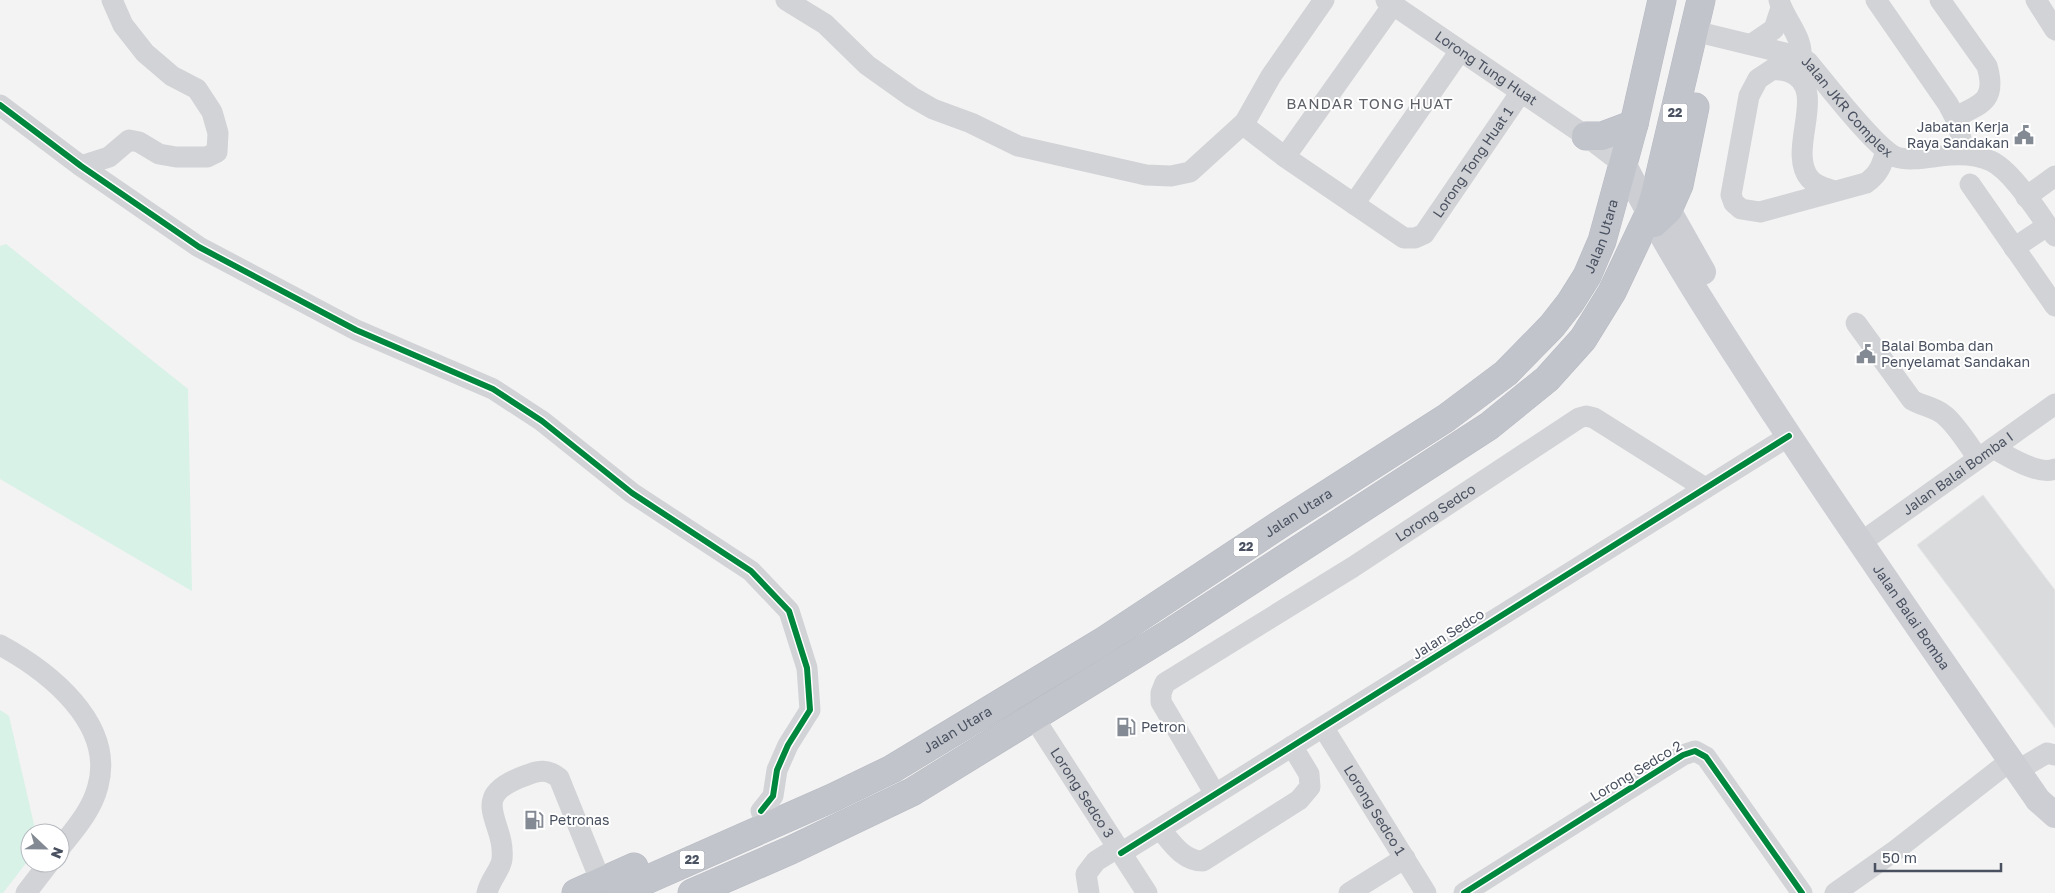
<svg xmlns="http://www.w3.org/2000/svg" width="2055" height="893" font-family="'Golos Text',sans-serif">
<rect width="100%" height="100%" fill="#f3f3f3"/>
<g fill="#d8f2e7">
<path d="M6,244L188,389L192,591L0,479V246Z"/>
<path d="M0,710L9,716L36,833H30V858L3,893H0Z"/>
</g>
<path fill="#dadbdd" stroke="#e4e5e6" d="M1983,495L2055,590V728L1917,545Z"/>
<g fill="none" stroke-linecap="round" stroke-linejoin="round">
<defs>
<g id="highway">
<path d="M1586,136H1602L1634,124"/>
<path d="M1654,223L1668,210L1679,185L1695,107"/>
<path d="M576,893L634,867"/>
<path id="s9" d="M617,893L832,798L892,769L1102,642L1282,523L1446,418L1506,373L1552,326L1570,303L1587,276L1602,241L1634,124L1662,0"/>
<path d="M692,893L791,850L912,792L1173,631L1489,426L1547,379L1583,339L1612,292L1649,214L1655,195L1701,0"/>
</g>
</defs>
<use href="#highway" stroke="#b8bac3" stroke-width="29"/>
<g stroke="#d2d3d6" stroke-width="21">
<path d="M786,0L825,24L867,65L912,97L933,109L971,123L1018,146L1146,175L1171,176L1190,172L1245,122"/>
<path id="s1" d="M1386,0L1586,136L1624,165"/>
<path d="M1779,0C1784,19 1803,36 1801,57"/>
<path d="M1876,0L1948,104L1958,123L1964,154"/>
<path d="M1940,0L1987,66C1997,100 1982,104 1955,117"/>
<path d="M2036,0L2055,30"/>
<path id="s2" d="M1393,5L1285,157L1404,238H1415L1424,234L1521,92"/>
<path id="s3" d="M1694,31L1801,57L1808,62C1825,82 1875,148 1896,157C1911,162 1934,156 1950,155C1964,154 1978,155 1991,161C2013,171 2040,216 2055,236"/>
<path d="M1752,44L1774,29L1781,8"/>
<path d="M0,105L81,166L199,247L356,330L493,389L542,421L632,493L751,571L789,611L807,668L810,710L788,745L777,770L773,796L761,811"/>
<path d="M1285,157L1246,127L1245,122L1271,76L1324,0"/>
<path d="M81,166L109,157L129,140L139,142L159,154L176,157H207L217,152L218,133L212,112L197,89L172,76L145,53L123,25L112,0"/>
<path d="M1970,184L2055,306"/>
<path d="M1834,191C1826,188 1816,186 1810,179C1785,150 1831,88 1789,72C1784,70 1778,70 1773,69L1758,79L1749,96L1731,195L1734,203L1741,209L1760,212L1866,183C1879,174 1882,165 1886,151"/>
<path d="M2026,197L2055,176"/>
<path d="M1354,204L1460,51"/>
<path d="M2014,248L2047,226"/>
<path d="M1856,323L1912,400C1922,406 1935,407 1944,415C1956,424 1969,446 1978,458"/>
<path d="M1993,448C2008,456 2038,476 2055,469"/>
<path id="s4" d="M1860,543L2055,404"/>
<path d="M0,645C48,671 115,723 98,786C92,810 75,829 60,848"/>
<path id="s5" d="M1034,718L1147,893"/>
<path id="s6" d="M1323,727L1426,893"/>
<path d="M2018,770L2047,753L2055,755"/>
<path id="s7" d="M1215,794L1161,702V693L1165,683L1353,567L1579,418L1586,416L1594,418L1705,488"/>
<path d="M1160,829C1172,843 1183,861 1203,861L1299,800L1310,787L1309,774L1292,746"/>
<path d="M1121,853L1789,436"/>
<path d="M26,893L49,863"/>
<path d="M487,893C490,879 501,870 502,859C506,820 464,797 527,775C539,770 548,769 559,778L601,882"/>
<path d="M1089,893L1086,874L1096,861L1117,848"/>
<path d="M1349,893L1405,858"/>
<path d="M1464,893L1683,755L1695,751L1706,757L1802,893"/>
<path d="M1835,893L1896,850L2010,761"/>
</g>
<g stroke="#ccced4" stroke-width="26">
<path id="s8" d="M1624,165C1668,252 1723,335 1776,416C1861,546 1950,673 2038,800L2055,815"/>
<path d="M1653,194L1668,210L1703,272"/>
</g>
<use href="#highway" stroke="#c1c4cb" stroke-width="28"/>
<defs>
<g id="cycleway">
<path d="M0,105L81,166L199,247L356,330L493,389L542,421L632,493L751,571L789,611L807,668L810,710L788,745L777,770L773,796L761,811"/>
<path d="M1121,853L1789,436"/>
<path d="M1464,893L1683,755L1695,751L1706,757L1802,893"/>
</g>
</defs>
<use href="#cycleway" stroke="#fff" stroke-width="9"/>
<use href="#cycleway" stroke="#00873e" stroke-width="6"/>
</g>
<defs>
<symbol id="civic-bare" viewBox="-9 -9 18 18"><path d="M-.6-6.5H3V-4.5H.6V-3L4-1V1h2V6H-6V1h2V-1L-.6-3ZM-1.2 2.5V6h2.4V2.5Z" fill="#848a93" stroke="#fff" stroke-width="2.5" paint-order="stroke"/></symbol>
<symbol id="fuel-bare" viewBox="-9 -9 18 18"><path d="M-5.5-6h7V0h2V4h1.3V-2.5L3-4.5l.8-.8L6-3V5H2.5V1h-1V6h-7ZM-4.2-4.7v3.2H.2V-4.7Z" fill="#848a93" stroke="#fff" stroke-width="2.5" paint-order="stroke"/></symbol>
</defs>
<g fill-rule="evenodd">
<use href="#civic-bare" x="2010" y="121" width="28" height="28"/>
<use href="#civic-bare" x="1852" y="340" width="28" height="28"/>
<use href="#fuel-bare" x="1112" y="713" width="28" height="28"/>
<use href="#fuel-bare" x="520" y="806" width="28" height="28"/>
</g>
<g text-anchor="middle" stroke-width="4" stroke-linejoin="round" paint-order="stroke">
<g fill="#fff" stroke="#808590" stroke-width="1">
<rect x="1662.5" y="103.5" width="25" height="19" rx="4"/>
<rect x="1233.5" y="537.5" width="25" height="19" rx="4"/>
<rect x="679.5" y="850.5" width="25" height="19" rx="4"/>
</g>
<g font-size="12" font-weight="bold" fill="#495160">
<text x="1675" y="117">22</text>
<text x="1246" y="551">22</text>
<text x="692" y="864">22</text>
</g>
<g font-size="14" fill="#495160" stroke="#fff">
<text dy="5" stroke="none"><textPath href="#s1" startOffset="121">Lorong Tung Huat</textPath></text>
<text dy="5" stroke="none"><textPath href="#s3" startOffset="178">Jalan JKR Complex</textPath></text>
<text dy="5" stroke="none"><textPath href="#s2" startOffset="438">Lorong Tong Huat 1</textPath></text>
<text dy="5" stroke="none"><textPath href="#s9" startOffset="1202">Jalan Utara</textPath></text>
<text dy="5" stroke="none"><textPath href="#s4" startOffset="120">Jalan Balai Bomba I</textPath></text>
<text dy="5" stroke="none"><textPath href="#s9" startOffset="782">Jalan Utara</textPath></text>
<text dy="5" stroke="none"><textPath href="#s7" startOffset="446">Lorong Sedco</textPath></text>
<text dy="5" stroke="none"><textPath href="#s8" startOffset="536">Jalan Balai Bomba</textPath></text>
<text transform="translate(1448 634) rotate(-32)" y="5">Jalan Sedco</text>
<text dy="5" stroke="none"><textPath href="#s9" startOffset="378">Jalan Utara</textPath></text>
<text transform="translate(1636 771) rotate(-31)" y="5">Lorong Sedco 2</text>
<text dy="5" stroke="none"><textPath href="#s5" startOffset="89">Lorong Sedco 3</textPath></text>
<text dy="5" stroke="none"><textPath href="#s6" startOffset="98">Lorong Sedco 1</textPath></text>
</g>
<g font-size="14" fill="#495160" stroke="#fff" text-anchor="start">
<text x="2009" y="132" text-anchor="end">Jabatan Kerja<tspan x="2009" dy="16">Raya Sandakan</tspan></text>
<text x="1881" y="351">Balai Bomba dan<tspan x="1881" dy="16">Penyelamat Sandakan</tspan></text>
<text x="1141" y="732">Petron</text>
<text x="549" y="825">Petronas</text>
</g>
<g font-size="15" letter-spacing="1" fill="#5e6167" stroke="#fff">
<text x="1370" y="109">BANDAR TONG HUAT</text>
</g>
</g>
<g transform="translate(45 848) rotate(112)"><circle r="24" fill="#ffffff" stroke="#b6b9bf"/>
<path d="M0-4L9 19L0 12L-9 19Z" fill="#848a93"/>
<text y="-8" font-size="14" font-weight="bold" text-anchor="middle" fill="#495160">N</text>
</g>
<path d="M1875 863v8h126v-8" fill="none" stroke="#495160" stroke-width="2.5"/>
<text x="1882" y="863" font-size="15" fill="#495160" stroke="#ffffff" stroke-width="4" paint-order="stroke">50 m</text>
</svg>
